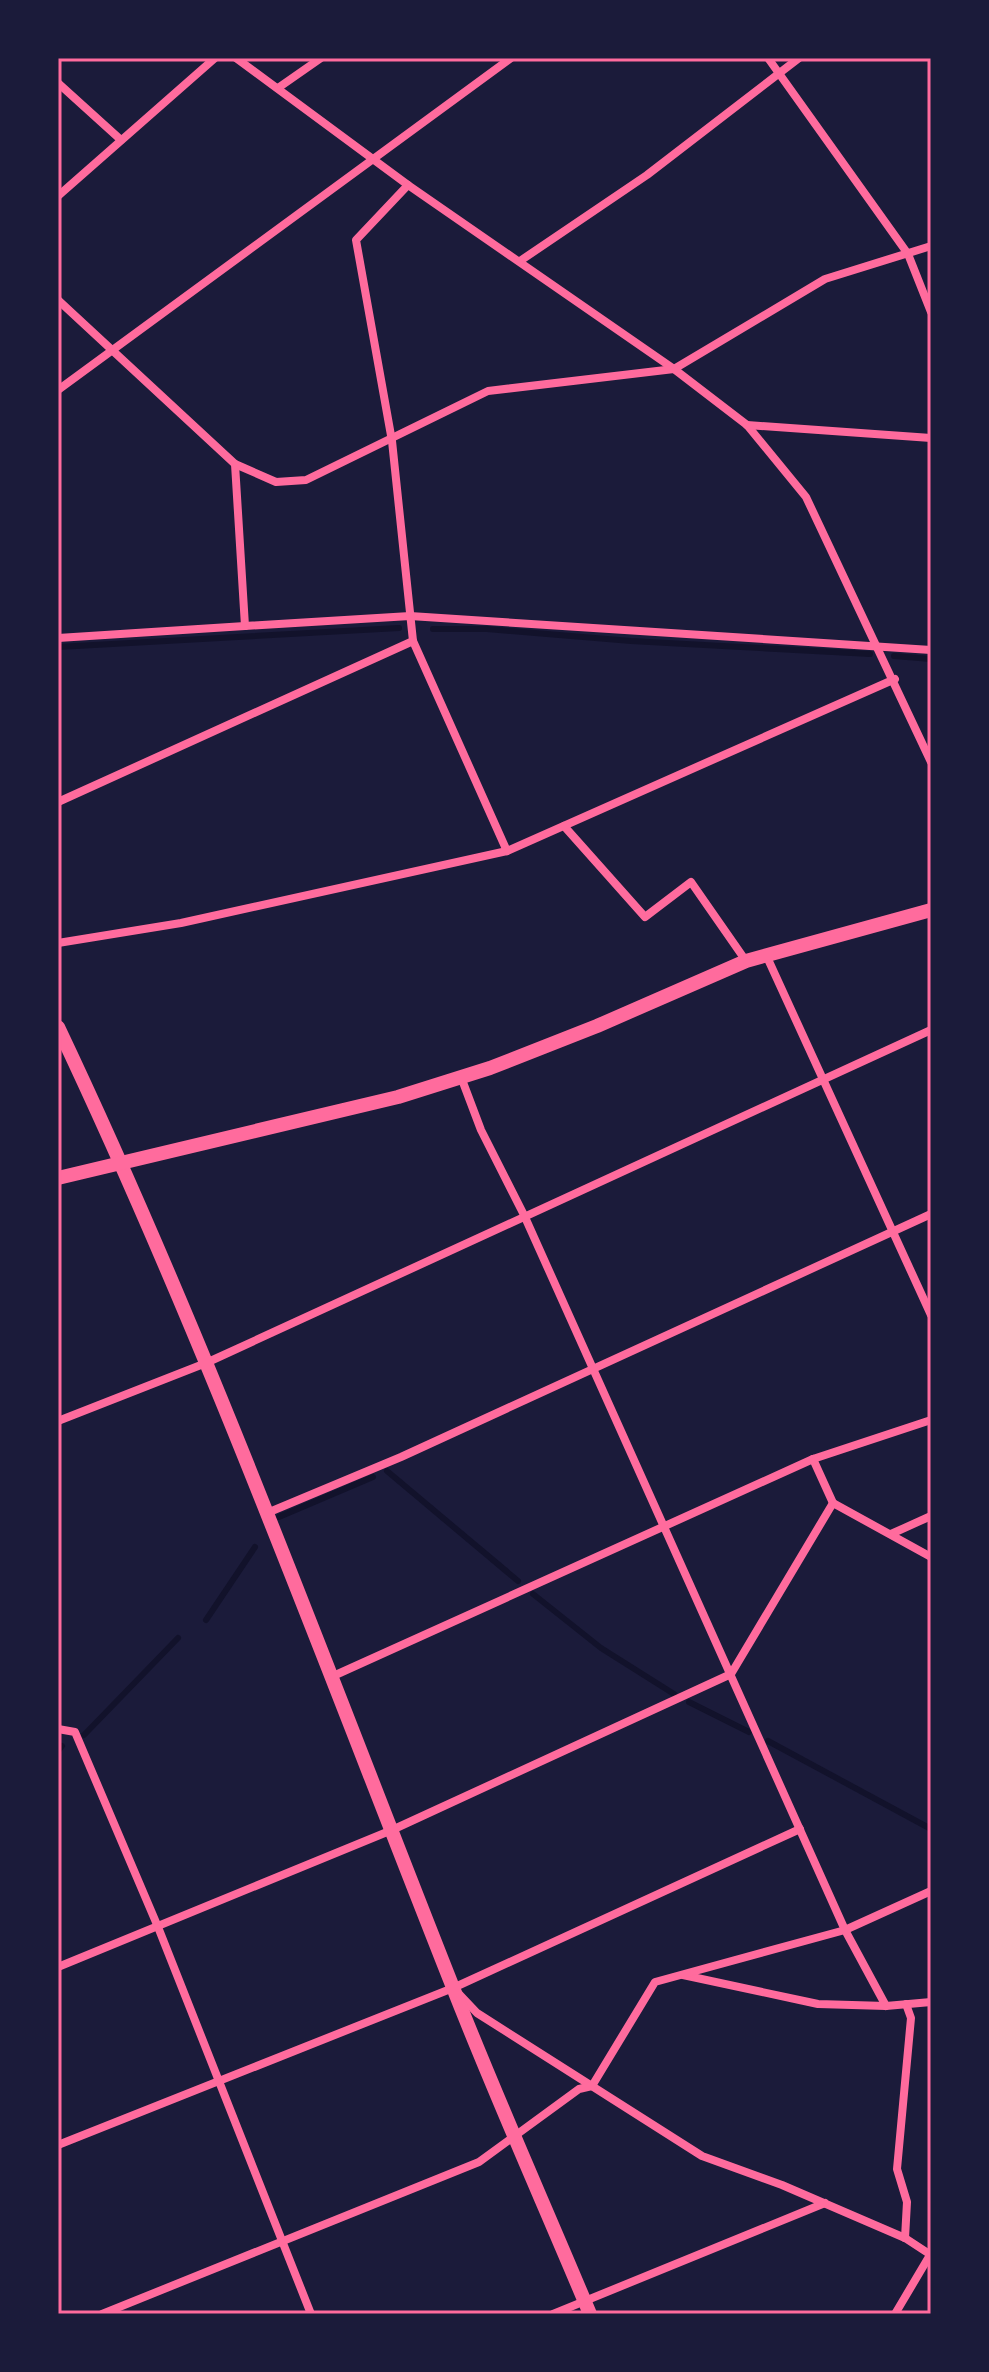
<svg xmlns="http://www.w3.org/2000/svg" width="989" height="2372" font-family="'PT Sans Narrow',sans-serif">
<rect width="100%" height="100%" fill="#1b1b3a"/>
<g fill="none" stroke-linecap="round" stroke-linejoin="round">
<g stroke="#12122b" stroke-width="6">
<path d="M433,629H487L631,641L870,654"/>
<path d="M58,647L399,628"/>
<path d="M894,656L931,659"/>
<path d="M387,1471L518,1581"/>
<path d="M279,1517L373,1477"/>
<path d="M533,1594L601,1648L674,1694"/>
<path d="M206,1620L255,1547"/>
<path d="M689,1702L749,1732"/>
<path d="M84,1735L178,1638"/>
<path d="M768,1741L931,1829"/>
<path d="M58,1751L62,1746"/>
</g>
<g stroke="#ff6b9d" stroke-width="8">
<path d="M236,58L408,185L674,369L747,425L806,497L931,762"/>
<path d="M768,58L908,254L931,312"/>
<path d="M58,83L121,140"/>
<path d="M278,88L321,58"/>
<path d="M58,196L215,58"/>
<path d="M520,261L647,175L799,58"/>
<path d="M58,300L235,464L245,626L410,616L931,650"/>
<path d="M58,390L511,58"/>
<path d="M747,425L931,438"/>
<path d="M235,464L276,482L306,480L488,391L674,369L825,279L931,246"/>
<path d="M58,638L245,626"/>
<path d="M413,641L507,851"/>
<path d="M58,802L413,641L392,441L356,240L408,185"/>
<path d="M564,826L645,917L691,882L746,961"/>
<path d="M58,943L181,923L507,851L895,679"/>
<path d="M767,957L931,1315"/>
<path d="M461,1077L481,1130L524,1215L845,1930L886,2006"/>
<path d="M58,1421L206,1363L931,1030"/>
<path d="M813,1459L833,1503"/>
<path d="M267,1513L401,1457L931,1214"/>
<path d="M891,1534L931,1516"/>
<path d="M331,1677L813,1459L931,1420"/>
<path d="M58,1729L75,1732L158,1927L311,2314"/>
<path d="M58,1967L392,1830L731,1674L833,1503L931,1557"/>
<path d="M683,1975L818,2004L886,2006L931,2002"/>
<path d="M459,1994L477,2013L702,2156L782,2185L905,2238L931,2255"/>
<path d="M58,2145L453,1988L800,1829"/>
<path d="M905,2238L907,2202L897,2169L911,2018L906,2004"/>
<path d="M102,2314L479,2162L579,2089L592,2086L655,1982L845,1930L931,1891"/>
<path d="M553,2314L825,2203"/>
<path d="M895,2314L930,2255"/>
</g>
<g stroke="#ff6b9d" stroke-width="14">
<path d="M58,1027C206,1339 325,1664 452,1985C495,2095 544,2204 590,2314"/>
<path d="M58,1178L398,1097L490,1068L597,1026L746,961L931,910"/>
</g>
</g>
<rect width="989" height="2372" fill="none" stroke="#1b1b3a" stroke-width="120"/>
<rect x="60" y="60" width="869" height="2252" fill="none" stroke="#ff6b9d" stroke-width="3"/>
</svg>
